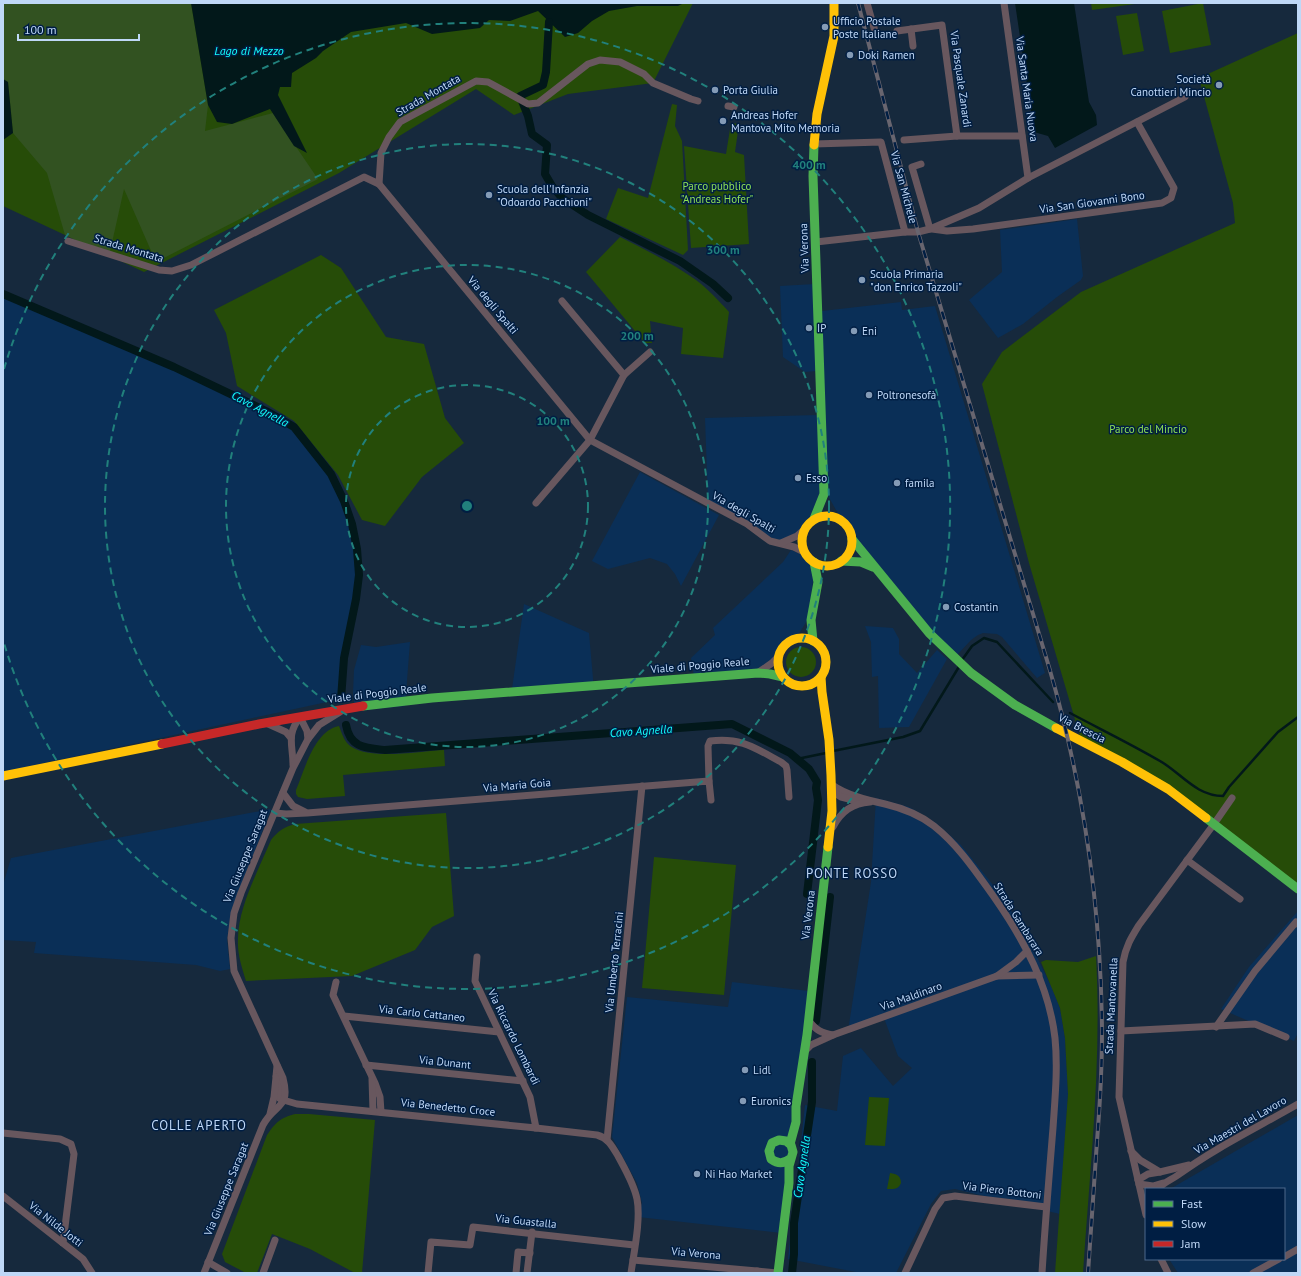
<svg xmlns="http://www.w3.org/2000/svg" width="1301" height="1276" font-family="'PT Sans',sans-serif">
<rect width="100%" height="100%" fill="#16293d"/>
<g fill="#0a2f57">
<path d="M1077,219L1083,276L1081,280L1057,297L1023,324L998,338L969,300L1002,272L1000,230Z"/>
<path d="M815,284L816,371L805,372L783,357L780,286Z"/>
<path d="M3,294L174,367L266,411L294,427L331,474L344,501L352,524L357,549L359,575L356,599L344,658L341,699L3,772Z"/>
<path d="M901,302L902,310L935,306L1045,673L1037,678L1002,637L997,634L983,633L978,635L971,640L957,655L931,632L854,538L850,528L846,522L840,517L827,494L822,311Z"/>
<path d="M818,415L822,494L812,517L806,522L802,529L781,541L771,539L708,502L705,418Z"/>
<path d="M640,472L719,515L681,586L675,574L667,564L650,558L608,569L592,561Z"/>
<path d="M791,550L802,555L805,560L810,564L814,574L808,619L800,632L796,636L786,640L778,649L776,655L768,664L757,670L694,676L691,658L715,635L713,628L783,562Z"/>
<path d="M524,604L589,633L594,690L511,696Z"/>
<path d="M865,626L893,628L899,639V654L917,673L937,650L947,659L909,727L879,728L878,676L872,677L871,642Z"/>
<path d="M410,642L405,706L355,711L353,693L354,670L361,645L376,647Z"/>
<path d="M876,798L909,807L936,823L961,845L1005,900L1036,955L1052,988L1060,1008L1065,1038L1068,1094L1060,1214L955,1189L941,1191L931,1204L896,1273H861L788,1259L805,1105L837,1111L843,1056L861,1048L893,1086L912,1068L898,1056L884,1018L848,1031L871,882Z"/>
<path d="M271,809L232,909L227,939L230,969L220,971L196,965L34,953L36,942L3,940V885L11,858Z"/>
<path d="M1298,911V1033L1294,1041L1221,1009L1249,967Z"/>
<path d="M732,982L809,991L781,1233L638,1217L642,1203L637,1183L612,1137L627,997L728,1007Z"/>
<path d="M1298,1115V1273H1178L1169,1259H1284V1189H1170Z"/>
</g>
<g fill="#264c08">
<path d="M3,3H693L653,83L568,94L514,115L476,89L339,173L144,272L3,206Z"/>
<path d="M1091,3H1142L1092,10Z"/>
<path d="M1203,3L1211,45L1170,53L1162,11Z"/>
<path d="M1137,13L1144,51L1123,55L1116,16Z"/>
<path d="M1298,33V889L1185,802L1081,740L1029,563L982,384L1002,352L1081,292L1235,223L1233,203L1199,78Z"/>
<path d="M672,104L677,105L675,126L682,141L688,250L683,255L606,219L618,188L648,198Z"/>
<path d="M731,123L739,124L735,152L744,155L749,244L691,248L684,146L726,154Z"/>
<path d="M620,237C646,250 672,263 696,280C708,289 719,301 729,312L723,358L681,354L683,328L650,321L652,343H645L586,272Z"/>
<path d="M321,255L341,268L386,337L424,344L445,418L464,443L422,477L385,526L362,520L338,475L294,421L237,386L226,333L214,310Z"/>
<circle cx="801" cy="662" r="15"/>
<path d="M339,726C341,731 343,738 347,743C363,762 420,751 444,750L445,766L343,775L345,796L307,799L298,797L296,794V790C305,769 314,731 339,726Z"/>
<path d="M446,813L454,916L432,927L415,950L352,976L246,981C242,968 237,953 238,939C238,907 259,869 271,840C278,831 284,827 295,824Z"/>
<path d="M654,857L736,865L724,995L642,988Z"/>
<path d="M1096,956C1102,1061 1090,1168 1083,1273H1055L1068,1094L1065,1038L1060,1008L1041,962L1046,960L1078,962Z"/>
<path d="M869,1097L889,1098L885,1146L865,1145Z"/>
<path d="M295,1114H309L375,1120L362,1273H355L310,1249L272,1234L257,1273H246L225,1262L222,1254L267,1135C276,1122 280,1118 295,1114Z"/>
<path d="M890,1173C897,1174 901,1176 901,1183C898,1190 894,1189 887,1189Z"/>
</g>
<path fill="#325221" d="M3,3H191L208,105L205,131L273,113L318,179L156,262L124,189L109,256L65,235L47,173L13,133L8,82L3,79Z"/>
<g fill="#02181a">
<path d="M191,3H684L678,6H637L609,11L592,21L578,33L565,37L538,11L510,21L489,20L480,28L432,34L406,23L351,32L323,51L316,58L292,73L291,87H280L278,95L307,153L294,146L270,109L232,124L217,122L208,105Z"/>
<path d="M1015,3H1074L1089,102L1096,115L1097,125L1055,148L1048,136L1034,132Z"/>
<path d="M3,79L8,82L13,133L3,140Z"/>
</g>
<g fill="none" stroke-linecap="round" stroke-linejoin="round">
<g stroke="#02181a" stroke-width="2.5">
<path d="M962,660L972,646L984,638L997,642L1053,702"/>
<path d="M1070,713C1100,729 1131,744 1160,761C1181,773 1196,796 1223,796L1229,787L1278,732L1298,717"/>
<path d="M833,751L903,737L920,731L960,665"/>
<path d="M797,759L826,753"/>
</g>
<g stroke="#02181a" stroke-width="8">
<path d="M549,22L546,72L543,85L520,96L528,116L532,134L547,145L545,174L552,186L562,198L588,215L680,261L713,284L728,298"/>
<path d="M3,294L174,367L266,411L294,427L331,474L344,501L352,524L357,549L359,575L356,599L344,658L341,699"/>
<path d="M346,725C350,748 366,748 385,750L732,724L790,753L809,769L817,782L816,788L818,800L807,894"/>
<path d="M816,1021L830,897"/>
<path d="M792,1273L794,1254V1223L812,1102V1062"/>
</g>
<g stroke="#68575e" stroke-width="7">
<path d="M867,3L876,35"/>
<path d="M1004,3L1028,178"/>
<path d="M911,29L913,46"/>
<path d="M897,31L942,25L957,136"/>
<path d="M728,106L734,107"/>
<path d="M904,140L957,136H1022"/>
<path d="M814,144L881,142L905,232"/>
<path d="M921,164L912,167L930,229"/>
<path d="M379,184L590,440L747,524L770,541L794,547L804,552"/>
<path d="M932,229L947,231L973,229L1162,203L1171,198L1174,188L1137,122"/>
<path d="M68,241L159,270L172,271L191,265L364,177L379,184L381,153L389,137L400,122L476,81L488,82L528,104L538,103L588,64L600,60L620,62L644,74L653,83L691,99L698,101"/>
<path d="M816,242L905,232H918L930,229L979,208L1028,178L1185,97"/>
<path d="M562,301L624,375"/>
<path d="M536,503L590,440L624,375L650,352"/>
<path d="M781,543L797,536L804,530"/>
<path d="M759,672L772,663L779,656"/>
<path d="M266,723L286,732L291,738"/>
<path d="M293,765C293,745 286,735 300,717L307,731L308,739"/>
<path d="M709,781L708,746L710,741C741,737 755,748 781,762L786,766L787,770L789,797"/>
<path d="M831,784C846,795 867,800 885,804C902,808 920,815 934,826C959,846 976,872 994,897C1024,940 1049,986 1055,1038C1058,1068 1055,1098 1053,1128C1049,1177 1045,1225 1042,1273"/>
<path d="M832,791L841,797L861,802"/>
<path d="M283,793L293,806L305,812"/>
<path d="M275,813L286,814L307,813L709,781L711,800"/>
<path d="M833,827C841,811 853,803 870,802"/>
<path d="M1187,860L1240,899"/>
<path d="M477,957L475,981L530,1097L536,1128"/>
<path d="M997,976L1039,975"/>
<path d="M336,982L333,995L375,1083L380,1097L381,1112"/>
<path d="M344,1016L499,1032"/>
<path d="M809,1021C816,1030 821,1033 833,1035"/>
<path d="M1216,1027L1255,971L1296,922L1298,924"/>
<path d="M1121,1031L1255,1024L1286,1037"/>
<path d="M805,1051L811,1045L833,1035L997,976L1016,962L1027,951"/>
<path d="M366,1065L523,1081"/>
<path d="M277,1066L276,1076L280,1086V1099L297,1104L536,1128L597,1135C608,1138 612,1146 618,1156C625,1169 634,1184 637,1199C641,1219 634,1252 631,1273"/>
<path d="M372,1079L373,1111"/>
<path d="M270,1114L274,1097L276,1077"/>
<path d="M3,1133L60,1139L71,1144L74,1154L63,1243"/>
<path d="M607,1140L642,786"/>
<path d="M1131,1151L1140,1160L1160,1172L1189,1165"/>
<path d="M1138,1180L1148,1174L1160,1172"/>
<path d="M1139,1184L1153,1186L1163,1183"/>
<path d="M1158,1189C1164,1182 1171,1180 1178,1175C1215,1148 1258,1127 1298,1104"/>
<path d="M3,1196L83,1259L92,1273"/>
<path d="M1146,1215L1119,1097L1123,962C1126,946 1131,938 1139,925L1214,824L1232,798"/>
<path d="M1284,1257L1298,1249"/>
<path d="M1161,1259L1168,1273"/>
<path d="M633,1260L757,1271V1273"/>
<path d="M208,1262L227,1273"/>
<path d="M757,1271L777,1273"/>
<path d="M204,1273L263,1125C275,1103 291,1109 283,1078L234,971L231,938L234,913L241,893L293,768L308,739L319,725L340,712"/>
<path d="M263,1273L275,1240"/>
<path d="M428,1273L431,1242L470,1245L473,1227L634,1245"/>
<path d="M516,1273L518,1252L530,1253"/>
<path d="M527,1273L532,1232"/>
<path d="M905,1273L935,1209L943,1198L955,1196L1046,1207"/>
<path d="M1253,1273L1279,1259"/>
</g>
<g stroke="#4caf50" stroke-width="9">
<path d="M814,145L813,176L824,494L814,519"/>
<path d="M852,539L929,633L971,673L1015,705L1056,728"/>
<path d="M841,561L861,562L873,567"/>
<path d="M813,641L811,620L818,582L814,562"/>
<path d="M363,706L432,698L758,673L770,674L783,677"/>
<path d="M1206,818L1298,889"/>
<path d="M790,1144L796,1122V1106L807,1035L828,847"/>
<path d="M778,1273L789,1183V1166L793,1152L791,1145L786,1141L779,1140L772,1143L769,1151L771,1159C778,1164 783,1164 790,1159"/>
</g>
<g stroke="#ffc107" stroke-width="9">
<path d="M814,145L817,114L834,36V3"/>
<circle cx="827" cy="541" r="25"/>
<circle cx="802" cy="662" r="24"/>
<path d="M821,677L822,692L829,740L831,775L832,811L828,847"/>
<path d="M1056,728L1122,762L1168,789L1206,818"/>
<path d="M3,776L162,744"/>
</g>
<path stroke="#c62828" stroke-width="9" d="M162,744L259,724L363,706"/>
<defs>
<path id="rail" d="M858,3L918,232L1049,667C1084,787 1101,906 1102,1031C1102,1068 1100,1104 1097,1141C1094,1185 1091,1229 1088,1273"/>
</defs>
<use href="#rail" stroke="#68656f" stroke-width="4"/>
<use href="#rail" stroke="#001e43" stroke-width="2.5" stroke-dasharray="8" stroke-linecap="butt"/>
</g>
<g fill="none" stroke="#21807c" stroke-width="2" stroke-dasharray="7 5">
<circle cx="467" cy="506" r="121"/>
<circle cx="467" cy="506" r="241"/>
<circle cx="467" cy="506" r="362"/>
<path d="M4 369A483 483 0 1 1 4 643"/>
</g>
<g fill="#849bb6" stroke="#001e43" stroke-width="1.5">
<circle cx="825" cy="27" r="4"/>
<circle cx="850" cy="55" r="4"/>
<circle cx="1219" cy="85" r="4"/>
<circle cx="715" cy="90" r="4"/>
<circle cx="723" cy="121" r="4"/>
<circle cx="489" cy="195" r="4"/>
<circle cx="862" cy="280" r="4"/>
<circle cx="809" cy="328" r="4"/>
<circle cx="854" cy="331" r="4"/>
<circle cx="869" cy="395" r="4"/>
<circle cx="798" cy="478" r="4"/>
<circle cx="897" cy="483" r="4"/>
<circle cx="946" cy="607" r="4"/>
<circle cx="745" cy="1070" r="4"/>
<circle cx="743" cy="1101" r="4"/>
<circle cx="697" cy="1174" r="4"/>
</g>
<g text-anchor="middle" stroke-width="3" stroke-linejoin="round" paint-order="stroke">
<g font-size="11" fill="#bfd8f7" stroke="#001e43" text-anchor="start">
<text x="833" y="25">Ufficio Postale<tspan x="833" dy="13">Poste Italiane</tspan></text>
<text x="858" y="59">Doki Ramen</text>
<text x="1211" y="83" text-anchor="end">Società<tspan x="1211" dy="13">Canottieri Mincio</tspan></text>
<text x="723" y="94">Porta Giulia</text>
<text x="731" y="119">Andreas Hofer<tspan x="731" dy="13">Mantova Mito Memoria</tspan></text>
<text x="497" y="193">Scuola dell'Infanzia<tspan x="497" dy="13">"Odoardo Pacchioni"</tspan></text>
<text x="870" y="278">Scuola Primaria<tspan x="870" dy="13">"don Enrico Tazzoli"</tspan></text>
<text x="817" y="332">IP</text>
<text x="862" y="335">Eni</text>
<text x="877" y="399">Poltronesofà</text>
<text x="806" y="482">Esso</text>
<text x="905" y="487">famila</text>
<text x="954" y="611">Costantin</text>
<text x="753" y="1074">Lidl</text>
<text x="751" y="1105">Euronics</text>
<text x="705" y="1178">Ni Hao Market</text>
</g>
<g font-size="11" fill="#bfd8f7" stroke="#001e43">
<text transform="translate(961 79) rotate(82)" y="4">Via Pasquale Zanardi</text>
<text transform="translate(1027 89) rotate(82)" y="4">Via Santa Maria Nuova</text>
<text transform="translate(428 95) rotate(-30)" y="4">Strada Montata</text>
<text transform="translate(904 187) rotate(75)" y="4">Via San Michele</text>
<text transform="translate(1092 202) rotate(-8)" y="4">Via San Giovanni Bono</text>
<text transform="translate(129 248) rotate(17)" y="4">Strada Montata</text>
<text transform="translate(804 248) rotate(-92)" y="4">Via Verona</text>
<text transform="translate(493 305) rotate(50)" y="4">Via degli Spalti</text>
<text transform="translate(744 512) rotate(30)" y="4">Via degli Spalti</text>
<text transform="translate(700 665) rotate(-5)" y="4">Viale di Poggio Reale</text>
<text transform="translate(377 693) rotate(-7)" y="4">Viale di Poggio Reale</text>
<text transform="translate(1082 728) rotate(27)" y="4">Via Brescia</text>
<text transform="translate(517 785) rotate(-5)" y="4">Via Maria Goia</text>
<text transform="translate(245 856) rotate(-68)" y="4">Via Giuseppe Saragat</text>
<text transform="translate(808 915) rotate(-83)" y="4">Via Verona</text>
<text transform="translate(1019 919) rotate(58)" y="4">Strada Gambarara</text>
<text transform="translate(614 962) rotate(-84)" y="4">Via Umberto Terracini</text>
<text transform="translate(911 996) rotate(-20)" y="4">Via Maldinaro</text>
<text transform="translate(1111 1006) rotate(-87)" y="4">Strada Mantovanella</text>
<text transform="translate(422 1013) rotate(6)" y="4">Via Carlo Cattaneo</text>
<text transform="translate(514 1037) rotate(64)" y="4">Via Riccardo Lombardi</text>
<text transform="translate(445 1062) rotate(6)" y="4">Via Dunant</text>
<text transform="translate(448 1107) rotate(6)" y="4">Via Benedetto Croce</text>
<text transform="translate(1240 1125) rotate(-30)" y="4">Via Maestri del Lavoro</text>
<text transform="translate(226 1189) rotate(-68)" y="4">Via Giuseppe Saragat</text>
<text transform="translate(1002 1190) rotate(7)" y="4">Via Piero Bottoni</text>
<text transform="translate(526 1221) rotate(6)" y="4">Via Guastalla</text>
<text transform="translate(56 1224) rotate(38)" y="4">Via Nilde Jotti</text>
<text transform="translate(696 1253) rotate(5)" y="4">Via Verona</text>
</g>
<g font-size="11" fill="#8fe055" stroke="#001e43">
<text x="717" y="190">Parco pubblico<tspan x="717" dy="13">"Andreas Hofer"</tspan></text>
<text x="1148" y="433">Parco del Mincio</text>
</g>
<g font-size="12" font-style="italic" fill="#13fdfc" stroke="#001e43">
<text x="249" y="55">Lago di Mezzo</text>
<text transform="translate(260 409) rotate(28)" y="4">Cavo Agnella</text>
<text transform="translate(641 731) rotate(-4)" y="4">Cavo Agnella</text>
<text transform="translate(802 1167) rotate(-82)" y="4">Cavo Agnella</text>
</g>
<g font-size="13" letter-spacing="1" fill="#bfd8f7" stroke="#001e43">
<text x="852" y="878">PONTE ROSSO</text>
<text x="199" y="1130">COLLE APERTO</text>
</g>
</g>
<circle cx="467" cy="506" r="6" fill="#21807c" stroke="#001e43" stroke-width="2"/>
<g font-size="12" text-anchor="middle" font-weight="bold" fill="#21807c" stroke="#001e43" stroke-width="3" stroke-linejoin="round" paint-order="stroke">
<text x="809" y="169">400 m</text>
<text x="723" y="254">300 m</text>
<text x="637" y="340">200 m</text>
<text x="553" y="425">100 m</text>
</g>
<rect width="1301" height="1276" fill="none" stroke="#bfd8f7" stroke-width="8"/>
<rect x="1145" y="1188" width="140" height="72" fill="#001e43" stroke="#4c688b"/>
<rect x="1153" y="1201" width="20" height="6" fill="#4caf50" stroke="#4c688b"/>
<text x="1181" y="1208" font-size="12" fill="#bfd8f7">Fast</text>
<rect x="1153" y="1221" width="20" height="6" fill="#ffc107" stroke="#4c688b"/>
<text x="1181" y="1228" font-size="12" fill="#bfd8f7">Slow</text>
<rect x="1153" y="1241" width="20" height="6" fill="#c62828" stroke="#4c688b"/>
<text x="1181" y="1248" font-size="12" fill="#bfd8f7">Jam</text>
<path d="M18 34v6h121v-6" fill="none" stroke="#bfd8f7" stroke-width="2"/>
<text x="24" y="34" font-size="12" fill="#bfd8f7" stroke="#001e43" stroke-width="3" paint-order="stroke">100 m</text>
</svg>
